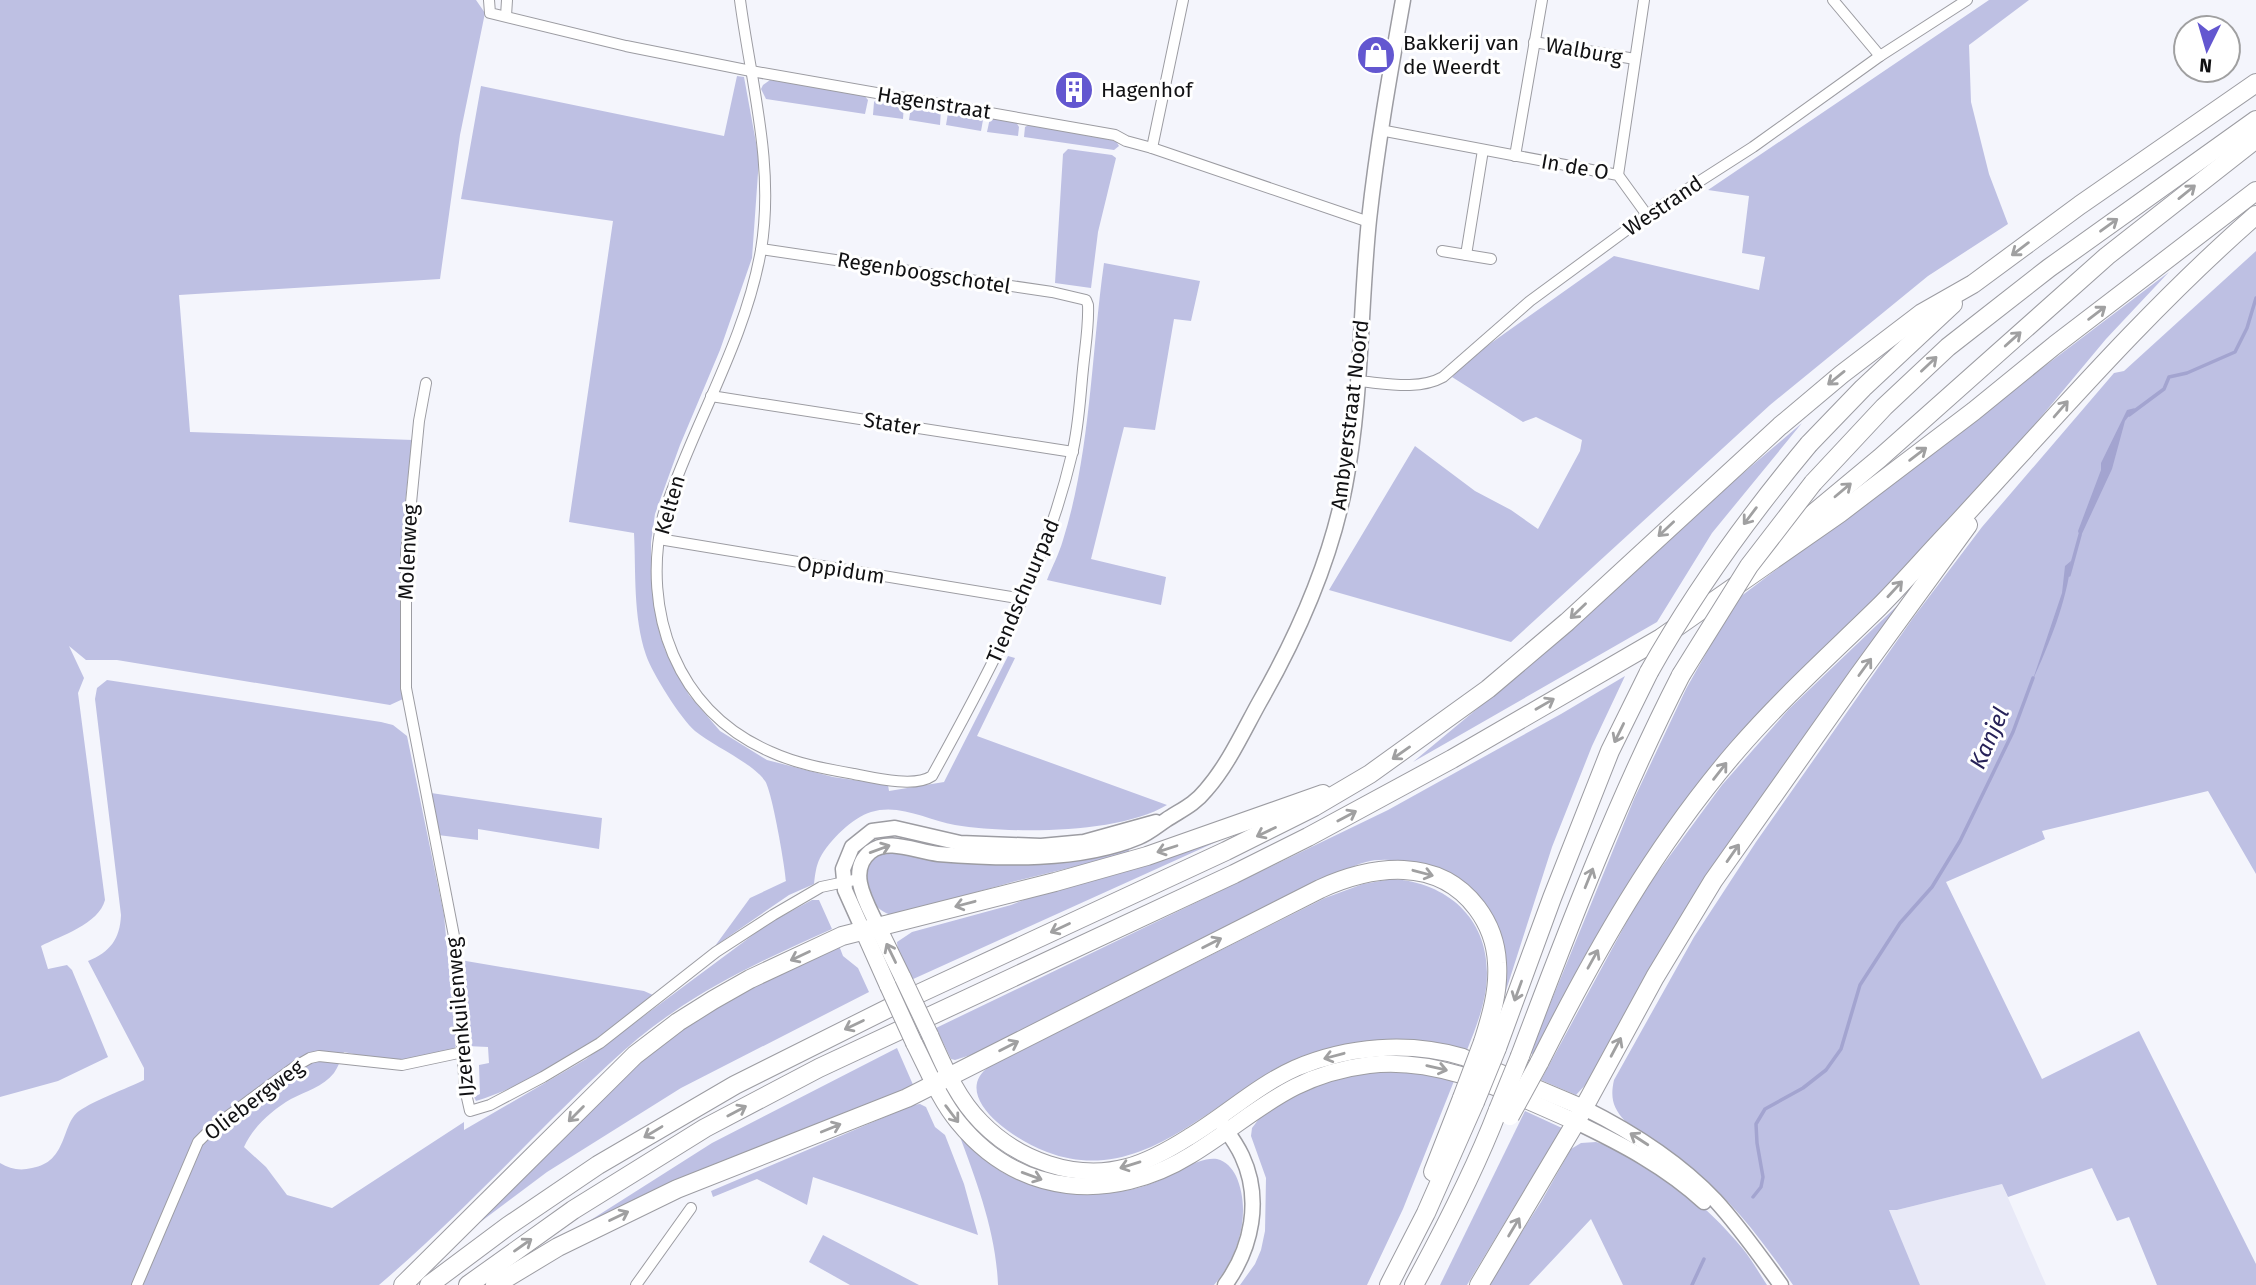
<svg xmlns="http://www.w3.org/2000/svg" width="2256" height="1285" font-family="'Fira Sans',sans-serif">
<rect width="100%" height="100%" fill="#f4f5fc"/>
<path fill="#e8e9f7" d="M2002,1184L2046,1285H1920L1888,1210H1897Z"/>
<g fill="#bec0e3">
<path d="M0,0H476L485,13L460,135L440,279L179,295L190,432L413,440C399,528 399,611 403,699L390,705L117,660H86L69,646L84,678L78,693L105,900C99,924 60,936 41,946L48,969L67,965L72,970L108,1057L58,1081L0,1097Z"/>
<path d="M1989,0H2029L1969,45L1971,102L1989,174L2008,224L1928,276L1770,405L1511,642L1329,590L1415,446L1475,491L1511,510L1538,529L1580,451L1582,440L1536,417L1523,422L1452,377L1477,353L1614,256L1759,290L1765,257L1742,253L1749,196L1708,190Z"/>
<path d="M737,76L744,77L759,159L752,258L720,350L680,445L655,514L651,542V579L658,627L665,650L689,695L720,731L767,760L833,777L888,785L889,791L944,782L1008,656L1015,658L977,736L1167,805C1119,834 1011,834 955,825C928,820 899,803 871,812C853,817 829,841 820,858C816,866 815,875 814,884L789,895L715,946L750,898L786,881C785,866 772,791 765,781C753,763 713,746 695,731C681,719 652,673 646,655C633,616 636,573 634,533L569,522L613,221L461,199L481,86L724,136Z"/>
<path d="M770,80L864,95L868,100L865,114L766,99L761,89L763,85Z"/>
<path d="M878,98L904,103L903,119L873,115L874,102Z"/>
<path d="M916,103L941,109L940,125L909,120L911,107Z"/>
<path d="M952,109L981,115L983,120L981,131L946,125L948,113Z"/>
<path d="M990,118L1016,122L1019,127L1018,136L987,132Z"/>
<path d="M1030,124L1116,141L1119,146L1114,150L1024,137L1025,127Z"/>
<path d="M1068,149L1112,155L1116,158L1098,232L1091,288L1055,283L1063,154Z"/>
<path d="M2256,251V874L2208,791L2042,831L2045,839L1946,882L2042,1079L2139,1031L2256,1264V1285H2157L2129,1217L2117,1221L2092,1168L2008,1197L2002,1184L1897,1210H1889L1920,1285H1793C1765,1244 1734,1203 1695,1171C1673,1153 1649,1137 1625,1121C1613,1108 1610,1098 1614,1080L1694,937L1756,842L1913,618L1982,527L2114,373L2124,371Z"/>
<path d="M1104,263L1200,281L1191,321L1174,319L1155,430L1124,427L1091,559L1166,577L1161,605L1047,580C1052,567 1059,554 1063,540C1091,451 1091,355 1104,263Z"/>
<path d="M2169,272L2106,339L1951,525L1661,839L1536,1055L1530,1053L1634,799L1686,689L1736,600Z"/>
<path d="M1802,423L1712,533L1657,622L1413,762L1553,646L1728,486Z"/>
<path d="M1901,602L1719,858L1664,947L1590,1080L1576,1095L1541,1080L1632,912L1652,880L1722,785L1789,709Z"/>
<path d="M1625,676L1592,746L1552,847L1502,1003L1485,907C1480,899 1474,891 1467,885C1445,868 1393,854 1366,862C1357,864 1349,869 1340,872L977,1053L955,1060L951,1059L936,1028L1388,810L1561,714Z"/>
<path d="M107,680L381,722L393,725L407,736L444,915L456,1045L454,1050L408,1065L344,1052C341,1059 338,1067 334,1073C323,1087 306,1091 291,1099C272,1110 253,1127 244,1147L266,1167L287,1195L332,1208L464,1122V1130L586,1059L769,923L812,900H819L832,929C778,953 721,979 672,1013C629,1042 593,1079 556,1115C498,1173 441,1232 379,1285H0V1163C10,1169 20,1171 32,1168C68,1162 61,1124 79,1111C95,1100 126,1089 144,1080V1068L88,961C110,952 120,939 121,915L95,699L97,688Z"/>
<path d="M431,793L602,818L599,849L478,829V840L438,835Z"/>
<path d="M1216,842L911,980L898,952L897,942L912,932L1011,905L1062,885Z"/>
<path d="M1127,844L1130,853L1016,881L895,915C874,915 858,882 868,864C870,860 876,855 880,852Z"/>
<path d="M1392,879C1453,883 1494,925 1486,988C1483,1010 1475,1030 1467,1050C1413,1034 1354,1036 1301,1058C1217,1092 1146,1190 1047,1152C1029,1145 1012,1135 997,1122C979,1106 965,1083 990,1066L1325,898L1363,884Z"/>
<path d="M838,943L843,956L858,968L869,992L681,1088L547,1172L467,1232L634,1066L695,1019L744,990Z"/>
<path d="M460,960L644,991L653,995C600,1039 542,1080 476,1101L474,1097L480,1094L479,1065L489,1063L488,1047L466,1046Z"/>
<path d="M897,1048L914,1087L723,1161L564,1237L712,1143Z"/>
<path d="M1371,1069L1456,1076L1403,1209L1367,1285H1240L1255,1264L1261,1250L1265,1231L1266,1178L1251,1136L1252,1128L1261,1116L1311,1084Z"/>
<path d="M920,1104L926,1107L935,1127L945,1135L964,1184L978,1235L813,1177L807,1205L757,1179L713,1197L711,1191L913,1105Z"/>
<path d="M1525,1111L1562,1128L1467,1285H1440Z"/>
<path d="M959,1134C969,1145 978,1156 990,1164C1032,1196 1105,1202 1153,1183C1170,1177 1199,1156 1217,1159C1226,1161 1232,1168 1236,1176C1252,1212 1239,1256 1214,1285H998C996,1232 977,1183 959,1134Z"/>
<path d="M1596,1142C1652,1159 1706,1204 1743,1249C1752,1260 1759,1273 1767,1285H1623L1591,1219L1529,1285H1488L1541,1202L1571,1149L1581,1143Z"/>
<path d="M823,1235L919,1285H850L809,1262Z"/>
</g>
<g fill="#a3a4d0">
<path d="M2135,408L2125,421L2112,469L2080,538L2078,531L2101,470V463L2127,410Z"/>
<path d="M2071,561C2067,602 2049,644 2032,682L2062,593L2065,566Z"/>
</g>
<g fill="none" stroke-linecap="round" stroke-linejoin="round">
<g stroke="#a3a4d0" stroke-width="3.5">
<path d="M2129,415L2164,389L2169,377L2187,373L2235,352L2247,328L2256,298"/>
<path d="M2069,575L2080,535"/>
<path d="M1753,1197L1761,1187L1763,1177L1757,1143L1756,1124L1765,1109L1803,1088L1826,1070L1841,1049L1860,985L1900,923L1932,887L1960,841L2013,732L2033,678"/>
<path d="M1692,1285L1704,1259"/>
</g>
<defs>
<g id="street">
<path d="M489,0L490,13L626,46L751,71L1115,135L1126,141L1152,148L1369,222"/>
<path d="M740,0C751,83 775,166 761,250C745,343 692,426 663,516C641,612 676,711 771,752C797,764 826,769 854,774C874,778 915,788 932,776C989,673 1045,569 1072,454C1079,426 1080,397 1083,369C1085,348 1089,326 1088,305L1086,300L1052,292L761,249"/>
<path d="M1833,0L1880,56"/>
<path d="M506,16L507,0"/>
<path d="M1534,42L1635,59"/>
<path d="M1380,130L1618,175L1647,215"/>
<path d="M1152,148L1183,0"/>
<path d="M1515,156L1542,0"/>
<path d="M1618,175L1644,0"/>
<path d="M1442,251L1491,259"/>
<path d="M1466,255L1483,150"/>
<path d="M1357,381C1384,383 1418,391 1443,377L1530,301L1647,215L1753,147L1880,56L1967,0"/>
<path d="M426,383L419,421L406,554V688L454,936L465,1089L470,1111L490,1105L543,1077L600,1043L716,952L773,915L821,887L859,879"/>
<path d="M711,396L1073,452"/>
<path d="M659,539L1023,599"/>
<path d="M137,1285L198,1142L212,1128L296,1066L310,1058L319,1056L402,1065L463,1052"/>
<path d="M636,1285L691,1208"/>
</g>
<g id="secondary">
<path d="M878,927C868,905 846,872 870,852C888,837 917,852 938,854C1000,859 1080,862 1139,837C1149,833 1157,826 1166,820C1181,810 1194,805 1206,790C1228,765 1243,732 1259,703C1298,635 1330,563 1345,486C1362,399 1360,308 1369,220C1377,146 1390,73 1403,0"/>
<path d="M863,930L845,890L843,869L852,847L872,831L895,828L960,843L1041,846L1084,842L1156,822"/>
<path d="M1584,1108C1632,1132 1678,1161 1715,1200C1739,1226 1760,1256 1781,1285"/>
<path d="M1576,1122C1622,1144 1666,1167 1704,1202"/>
<path d="M1222,1124C1229,1134 1237,1145 1242,1156C1262,1199 1252,1248 1225,1285"/>
</g>
<g id="primary">
<path d="M878,927L903,978"/>
<path d="M863,930L888,986"/>
<path d="M930,1035C944,1066 957,1098 981,1122C1018,1160 1075,1181 1127,1167C1149,1161 1170,1149 1189,1137C1226,1115 1256,1086 1296,1068C1348,1046 1408,1041 1463,1057L1584,1108"/>
<path d="M914,1043C928,1070 939,1099 958,1122C1019,1197 1111,1204 1191,1155C1256,1115 1288,1075 1369,1065C1442,1056 1510,1094 1576,1122"/>
</g>
<g id="highway">
<path d="M1809,444L1863,388L1953,304"/>
<path d="M1813,483L1884,407L1948,347L2049,268L2256,120"/>
<path d="M1773,547L1880,458L2107,256L2256,139"/>
<path d="M1497,1048L1552,898L1610,751L1649,672"/>
<path d="M1520,1056C1569,926 1618,798 1681,675"/>
<path d="M1539,1063C1595,952 1655,845 1737,750C1781,699 1831,654 1879,607C1904,582 1927,555 1952,529C2051,422 2146,311 2256,215"/>
<path d="M1433,1172L1462,1098"/>
<path d="M403,1285L635,1055L678,1022L713,1000L750,979L842,936L1055,882L1147,856L1323,794"/>
<path d="M429,1285L508,1226L598,1165L735,1085L903,1001L1226,851L1314,807L1370,774L1488,689L1567,622L1780,426L1842,374L1922,313L1973,284L2080,205L2256,83"/>
<path d="M468,1285L573,1210L705,1128L819,1068L1234,874L1308,837L1452,759L1661,638L1840,513L1974,411L2055,345L2256,191"/>
<path d="M495,1285L558,1247L677,1189L907,1098L1320,889C1373,865 1438,856 1477,908C1489,924 1496,943 1497,963C1499,990 1491,1017 1483,1042"/>
<path d="M1389,1285L1426,1213L1475,1102"/>
<path d="M1414,1285C1445,1228 1475,1170 1498,1110"/>
<path d="M1479,1285L1576,1122L1655,977L1713,881L1858,676L1968,525"/>
</g>
</defs>
<use href="#street" stroke="#9c9ca2" stroke-width="12"/>
<use href="#secondary" stroke="#9c9ca2" stroke-width="17"/>
<use href="#primary" stroke="#9c9ca2" stroke-width="18"/>
<use href="#highway" stroke="#9c9ca2" stroke-width="20"/>
<use href="#street" stroke="#fff" stroke-width="10"/>
<use href="#secondary" stroke="#fff" stroke-width="14"/>
<use href="#primary" stroke="#fff" stroke-width="16"/>
<use href="#highway" stroke="#fff" stroke-width="18"/>
<defs>
<g id="primary-bridge">
<path d="M903,978L930,1035"/>
<path d="M888,986L914,1043"/>
</g>
<g id="highway-bridge">
<path d="M1649,672C1695,590 1749,516 1809,444"/>
<path d="M1681,675L1749,566L1813,483"/>
<path d="M1462,1098L1483,1042"/>
<path d="M1475,1102L1497,1048"/>
<path d="M1498,1110L1520,1056"/>
<path d="M1510,1116L1539,1063"/>
</g>
</defs>
<use href="#primary-bridge" stroke="#9c9ca2" stroke-width="18" stroke-linecap="butt"/>
<use href="#highway-bridge" stroke="#9c9ca2" stroke-width="20" stroke-linecap="butt"/>
<use href="#primary-bridge" stroke="#fff" stroke-width="16"/>
<use href="#highway-bridge" stroke="#fff" stroke-width="18"/>
</g>
<defs><path id="oneway-shaft" d="M-6 0H5M1.5-3L5.5 0L1.5 3" fill="none" stroke-width="1.6" stroke-linecap="round" stroke-linejoin="round" transform="scale(1.75)"/></defs>
<g stroke="#a0a0a1">
<use href="#oneway-shaft" transform="translate(2187 192) rotate(-39)"/>
<use href="#oneway-shaft" transform="translate(2109 225) rotate(-36)"/>
<use href="#oneway-shaft" transform="translate(2020 249) rotate(143)"/>
<use href="#oneway-shaft" transform="translate(2097 313) rotate(-37)"/>
<use href="#oneway-shaft" transform="translate(2013 339) rotate(-42)"/>
<use href="#oneway-shaft" transform="translate(1929 364) rotate(-43)"/>
<use href="#oneway-shaft" transform="translate(1836 378) rotate(141)"/>
<use href="#oneway-shaft" transform="translate(2061 409) rotate(-49)"/>
<use href="#oneway-shaft" transform="translate(1918 454) rotate(-37)"/>
<use href="#oneway-shaft" transform="translate(1843 490) rotate(-40)"/>
<use href="#oneway-shaft" transform="translate(1750 516) rotate(127)"/>
<use href="#oneway-shaft" transform="translate(1666 529) rotate(137)"/>
<use href="#oneway-shaft" transform="translate(1895 589) rotate(-47)"/>
<use href="#oneway-shaft" transform="translate(1578 611) rotate(136)"/>
<use href="#oneway-shaft" transform="translate(1865 667) rotate(-54)"/>
<use href="#oneway-shaft" transform="translate(1545 704) rotate(-30)"/>
<use href="#oneway-shaft" transform="translate(1619 733) rotate(116)"/>
<use href="#oneway-shaft" transform="translate(1401 753) rotate(145)"/>
<use href="#oneway-shaft" transform="translate(1720 771) rotate(-52)"/>
<use href="#oneway-shaft" transform="translate(1347 816) rotate(-28)"/>
<use href="#oneway-shaft" transform="translate(1266 832) rotate(154)"/>
<use href="#oneway-shaft" transform="translate(880 849) rotate(-20)"/>
<use href="#oneway-shaft" transform="translate(1167 849) rotate(162)"/>
<use href="#oneway-shaft" transform="translate(1733 853) rotate(-55)"/>
<use href="#oneway-shaft" transform="translate(1423 873) rotate(15)"/>
<use href="#oneway-shaft" transform="translate(1589 878) rotate(-68)"/>
<use href="#oneway-shaft" transform="translate(965 904) rotate(165)"/>
<use href="#oneway-shaft" transform="translate(1060 928) rotate(155)"/>
<use href="#oneway-shaft" transform="translate(1212 943) rotate(-27)"/>
<use href="#oneway-shaft" transform="translate(891 953) rotate(-116)"/>
<use href="#oneway-shaft" transform="translate(800 956) rotate(155)"/>
<use href="#oneway-shaft" transform="translate(1593 959) rotate(-61)"/>
<use href="#oneway-shaft" transform="translate(1518 991) rotate(110)"/>
<use href="#oneway-shaft" transform="translate(854 1025) rotate(154)"/>
<use href="#oneway-shaft" transform="translate(1009 1046) rotate(-27)"/>
<use href="#oneway-shaft" transform="translate(1616 1047) rotate(-62)"/>
<use href="#oneway-shaft" transform="translate(1334 1056) rotate(165)"/>
<use href="#oneway-shaft" transform="translate(1437 1068) rotate(13)"/>
<use href="#oneway-shaft" transform="translate(737 1111) rotate(-28)"/>
<use href="#oneway-shaft" transform="translate(576 1114) rotate(135)"/>
<use href="#oneway-shaft" transform="translate(952 1114) rotate(53)"/>
<use href="#oneway-shaft" transform="translate(831 1128) rotate(-22)"/>
<use href="#oneway-shaft" transform="translate(653 1132) rotate(149)"/>
<use href="#oneway-shaft" transform="translate(1639 1139) rotate(-147)"/>
<use href="#oneway-shaft" transform="translate(1130 1165) rotate(163)"/>
<use href="#oneway-shaft" transform="translate(1032 1176) rotate(20)"/>
<use href="#oneway-shaft" transform="translate(619 1216) rotate(-26)"/>
<use href="#oneway-shaft" transform="translate(1514 1227) rotate(-59)"/>
<use href="#oneway-shaft" transform="translate(523 1245) rotate(-35)"/>
</g>
<defs>
<symbol id="shop-disc" viewBox="-11 -11 22 22"><circle r="9.5" fill="#6357d0" stroke="#fff"/><path d="M-5-2.5h2.3a2.7 3.5 0 0 1 5.4 0H5L5.5 6h-11ZM-1.5-2.5h3a1.5 2.3 0 0 0-3 0Z" fill="#fff"/></symbol>
<symbol id="building-disc" viewBox="-11 -11 22 22"><circle r="9.5" fill="#6357d0" stroke="#fff"/><path d="M-4-6H4V6H1V3H-1V6H-4ZM-2.5-4.3h1.7v1.8h-1.7ZM.8-4.3h1.7v1.8H.8ZM-2.5-1h1.7V.8h-1.7ZM.8-1h1.7V.8H.8Z" fill="#fff"/></symbol>
</defs>
<g fill-rule="evenodd">
<use href="#shop-disc" x="1354" y="33" width="44" height="44"/>
<use href="#building-disc" x="1052" y="68" width="44" height="44"/>
</g>
<g text-anchor="middle" stroke-width="6" stroke-linejoin="round" paint-order="stroke">
<g font-size="21" fill="#111113" stroke="#fff" text-anchor="start">
<text x="1403" y="50">Bakkerij van<tspan x="1403" dy="24">de Weerdt</tspan></text>
<text x="1101" y="97">Hagenhof</text>
</g>
<g font-size="21" fill="#111113" stroke="#fff">
<text transform="translate(1584 51) rotate(10)" y="7">Walburg</text>
<text transform="translate(934 103) rotate(9)" y="7">Hagenstraat</text>
<text transform="translate(1575 167) rotate(10)" y="7">In de O</text>
<text transform="translate(1663 206) rotate(-34)" y="7">Westrand</text>
<text transform="translate(924 273) rotate(9)" y="7">Regenboogschotel</text>
<text transform="translate(1350 415) rotate(-83)" y="7">Ambyerstraat Noord</text>
<text transform="translate(892 424) rotate(9)" y="7">Stater</text>
<text transform="translate(670 505) rotate(-74)" y="7">Kelten</text>
<text transform="translate(408 552) rotate(-87)" y="7">Molenweg</text>
<text transform="translate(841 570) rotate(9)" y="7">Oppidum</text>
<text transform="translate(1023 591) rotate(-67)" y="7">Tiendschuurpad</text>
<text transform="translate(460 1017) rotate(-95)" y="7">IJzerenkuilenweg</text>
<text transform="translate(254 1100) rotate(-37)" y="7">Oliebergweg</text>
</g>
<g font-size="23" font-style="italic" fill="#272258" stroke="#fff">
<text transform="translate(1989 738) rotate(-66)" y="8">Kanjel</text>
</g>
</g>
<g transform="translate(2207 49) rotate(185)"><circle r="33" fill="#ffffff" stroke="#a0a0a1" stroke-width="2"/>
<path d="M0-5L12 26L0 18L-12 26Z" fill="#6357d0"/>
<text y="-10" font-size="19" font-weight="bold" text-anchor="middle" fill="#111113">N</text>
</g>
</svg>
